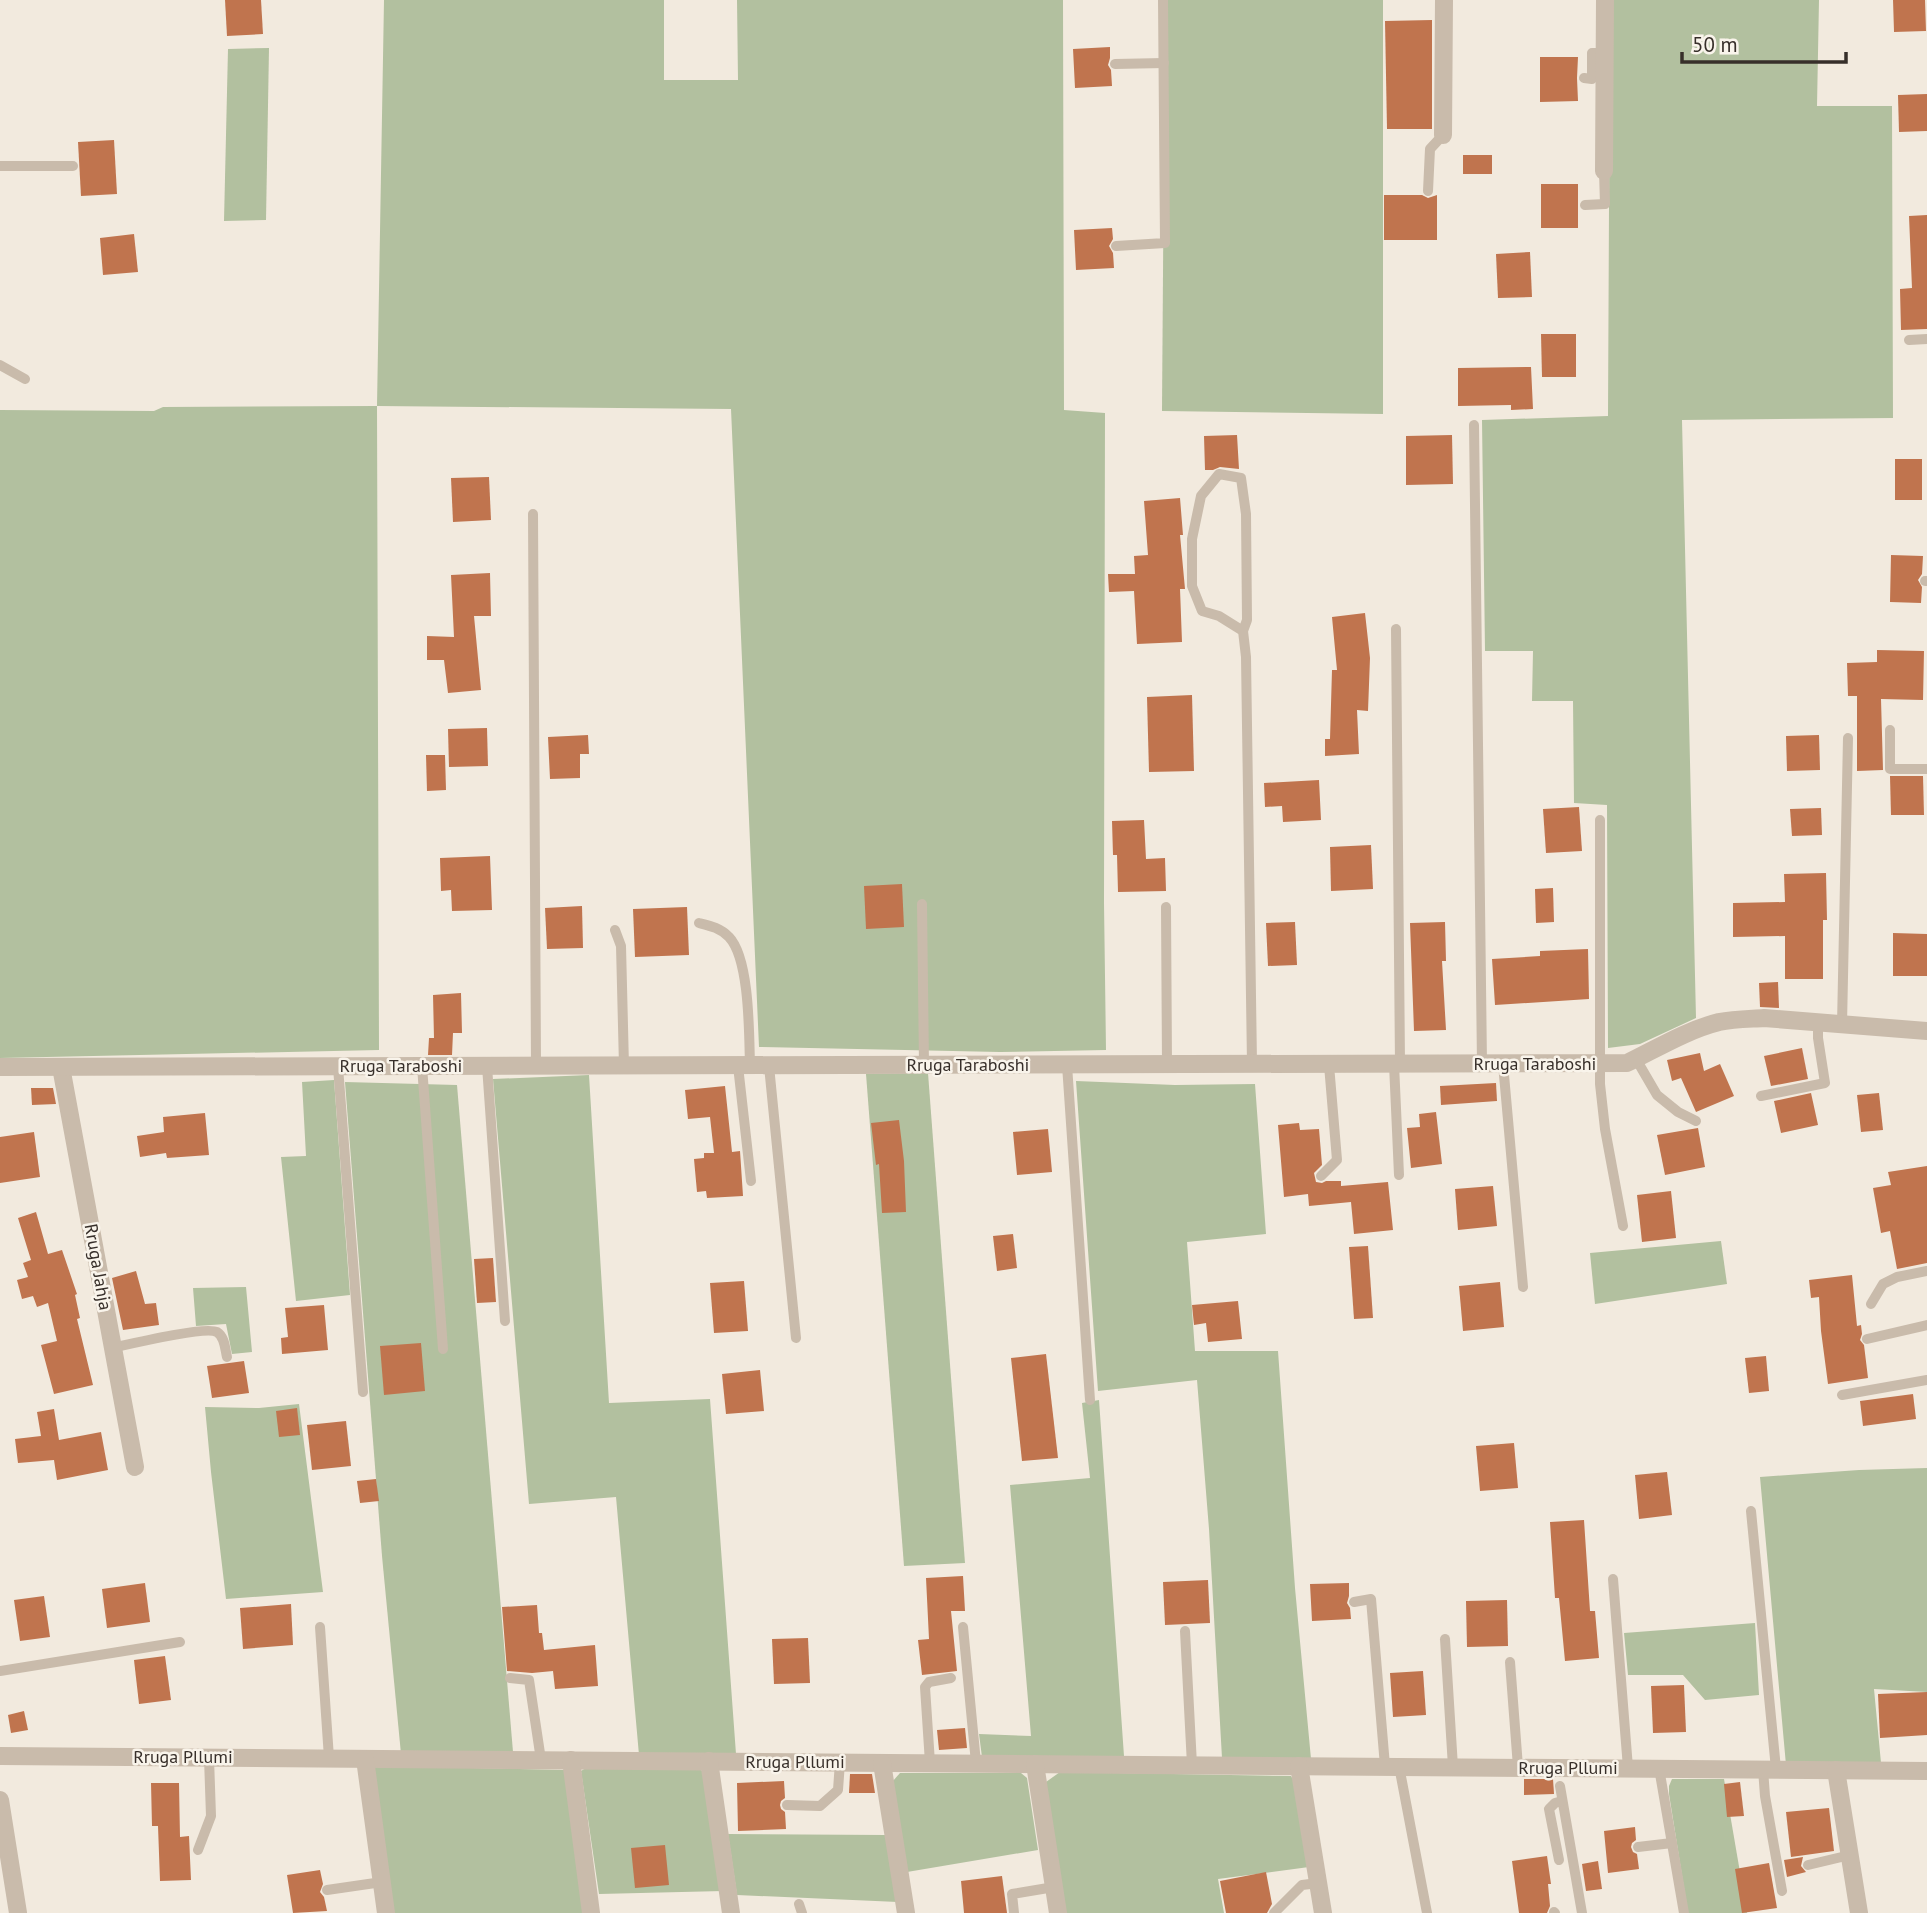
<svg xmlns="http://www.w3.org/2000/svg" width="1927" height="1913" font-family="'PT Sans',sans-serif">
<rect width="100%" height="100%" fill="#f2eade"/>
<g fill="#b2c09f">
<path d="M384,0H664V80H738L737,0H1063L1064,410L1105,413L1104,903L1106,1050L1000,1052L759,1047L731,409L377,406L379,1050L0,1058V410L154,411L163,407L377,406Z"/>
<path d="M1165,0H1383V414L1162,411Z"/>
<path d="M1610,0H1819L1817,106H1892L1893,418L1682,420L1696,1018L1640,1044L1608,1048L1607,805L1574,803L1573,701H1532L1533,651H1485L1482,420L1608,416Z"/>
<path d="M269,48L266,220L224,221L228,49Z"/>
<path d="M928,1073L965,1563L904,1566L866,1074Z"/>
<path d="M589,1075L609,1403L710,1399L736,1754L639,1755L616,1497L529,1504L493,1079Z"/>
<path d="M334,1080L350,1295L296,1301L281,1157L306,1156L302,1082Z"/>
<path d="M1076,1081L1175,1085L1255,1084L1266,1234L1187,1242L1195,1351H1278L1295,1588L1311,1759L1222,1758L1209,1529L1197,1380L1098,1391Z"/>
<path d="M345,1082L457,1085L513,1752L401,1754L382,1556Z"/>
<path d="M1721,1241L1727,1284L1595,1304L1590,1253Z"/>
<path d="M246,1287L252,1352L232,1354L226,1324L196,1326L193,1288Z"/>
<path d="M1099,1400L1124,1756L982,1757L979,1734L1031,1736L1010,1485L1090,1478L1082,1403Z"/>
<path d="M299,1404L323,1592L226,1599L211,1472L205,1407L259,1408Z"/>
<path d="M1927,1468V1692L1874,1689L1881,1763L1786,1765L1760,1477L1859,1470Z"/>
<path d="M1755,1623L1759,1695L1705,1700L1683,1675H1628L1624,1633Z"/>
<path d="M372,1766L565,1770L585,1913H391Z"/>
<path d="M586,1768L699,1769L706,1773L723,1891L599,1894L581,1771Z"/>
<path d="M1060,1772L1291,1776L1296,1785L1309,1867L1218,1879L1224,1913H1065L1046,1782Z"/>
<path d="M900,1773H1021L1027,1778L1038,1850L907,1872L892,1782Z"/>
<path d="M1672,1779H1724L1747,1913H1688L1669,1794V1786Z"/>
<path d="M728,1834L886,1835L898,1902L737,1895Z"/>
</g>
<g fill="#c0744e">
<path d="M225,0H261L263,34L227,36Z"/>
<path d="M1893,0H1925L1926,31L1894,32Z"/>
<path d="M1432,20V129H1387L1385,21Z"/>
<path d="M1110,47V58L1108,65L1111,70L1112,86L1075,88L1073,49Z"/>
<path d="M1540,57H1578L1577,78L1578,101L1540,102Z"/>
<path d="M1927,94V131L1899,132L1898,95Z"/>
<path d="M114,140L117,194L81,196L78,142Z"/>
<rect x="1463" y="155" width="29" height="19"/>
<rect x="1541" y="184" width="37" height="44"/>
<path d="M1384,195H1422L1428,198L1437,195V240H1384Z"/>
<path d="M1927,215V329L1901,330L1900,289L1912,288L1909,216Z"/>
<path d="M1112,228L1113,239L1109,246L1113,253L1114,268L1076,270L1074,230Z"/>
<path d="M134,234L138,272L103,275L100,238Z"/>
<path d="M1530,252L1532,297L1498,298L1496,254Z"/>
<path d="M1541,334H1576V377H1542Z"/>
<path d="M1531,367L1533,409L1511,410V405L1458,406V368Z"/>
<path d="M1237,435L1239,469L1220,467L1213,470H1205L1204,436Z"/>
<path d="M1452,435L1453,484L1406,485V436Z"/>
<rect x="1895" y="459" width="27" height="41"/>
<path d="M489,477L491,520L453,522L451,478Z"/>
<path d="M1180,498L1183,535H1180L1185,589H1180L1182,642L1137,644L1134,591L1109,592L1108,574H1135L1134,556L1148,555L1144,501Z"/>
<path d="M1891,555L1923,556L1922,574L1918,580L1922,587L1921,603L1890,602Z"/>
<path d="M490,573L491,616H474L481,690L448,693L444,660H427V636L454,637L451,575Z"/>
<path d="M1365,613L1370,658L1368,711L1357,710L1359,754L1325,756V739H1330L1332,670H1337L1332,617Z"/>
<path d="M1877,650L1924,651L1923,700L1881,699L1883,770L1857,771V696H1848L1847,663L1877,662Z"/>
<path d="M1192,695L1194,771L1149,772L1147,697Z"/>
<path d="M487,728L488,766L449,767L448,729Z"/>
<path d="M588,735L589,754H580V778L550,779L548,737Z"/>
<path d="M1819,735L1820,770L1787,771L1786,736Z"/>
<path d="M426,755H445L446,790L427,791Z"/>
<path d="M1890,776H1923L1924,815H1891Z"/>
<path d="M1319,780L1321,820L1283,822L1282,806L1265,807L1264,783Z"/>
<path d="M1579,807L1582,851L1546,853L1543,809Z"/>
<path d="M1821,808L1822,835L1792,836L1790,809Z"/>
<path d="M1144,820L1146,859L1165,858L1166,891L1118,892L1117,855H1113L1112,821Z"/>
<path d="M1371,845L1373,889L1331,891L1330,847Z"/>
<path d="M490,856L492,910L452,911L451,890L441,891L440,858Z"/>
<path d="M1826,873L1827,920H1823V979H1785V936L1733,937V903L1785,902L1784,874Z"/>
<path d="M902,884L904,927L866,929L864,886Z"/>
<path d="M1553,888L1554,922L1536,923L1535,889Z"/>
<path d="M582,906L583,948L547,949L545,908Z"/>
<path d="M687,907L689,955L635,957L633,909Z"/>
<path d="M1295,922L1297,965L1268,966L1266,923Z"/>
<path d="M1445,922L1446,961H1442L1446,1030L1414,1031L1410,923Z"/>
<path d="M1893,933L1927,934V976H1893Z"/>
<path d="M1588,949L1589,999L1495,1005L1492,959L1540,956V951Z"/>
<path d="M1778,982L1779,1008L1760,1007L1759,983Z"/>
<path d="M461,993L462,1033H453L452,1055H428L429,1038H434L433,995Z"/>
<path d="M1802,1048L1808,1079L1771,1086L1764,1056Z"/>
<path d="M1700,1053L1704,1071L1720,1064L1734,1096L1696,1112L1681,1078L1672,1081L1667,1060Z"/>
<path d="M1496,1083L1497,1101L1441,1105L1440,1086Z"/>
<path d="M725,1086L732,1152L740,1151L743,1196L707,1198L706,1191L697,1192L694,1159L704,1158V1153H714L710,1117L688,1119L685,1090Z"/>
<path d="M31,1088H53L56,1104L32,1105Z"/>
<path d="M1811,1093L1818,1125L1781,1133L1774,1101Z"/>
<path d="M1879,1093L1883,1130L1861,1132L1857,1095Z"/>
<path d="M1436,1112L1442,1164L1411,1168L1407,1128L1420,1127L1419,1114Z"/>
<path d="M205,1113L209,1155L167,1158L166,1153L140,1157L137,1136L164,1132L163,1117Z"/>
<path d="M899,1120L904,1161L906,1212L882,1213L879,1164L876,1165L871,1123Z"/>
<path d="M1299,1123L1300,1130L1319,1129L1322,1165L1314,1173L1316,1182L1322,1183L1326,1181H1341V1186L1388,1182L1393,1230L1354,1234L1351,1202L1309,1206L1308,1194L1284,1197L1278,1125Z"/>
<path d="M1698,1128L1705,1167L1665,1175L1657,1135Z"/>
<path d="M1048,1129L1052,1172L1017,1175L1013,1132Z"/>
<path d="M34,1132L40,1177L0,1183V1137Z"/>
<path d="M1927,1166V1263L1897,1269L1890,1231L1881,1233L1873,1188L1891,1185L1888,1172Z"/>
<path d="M1493,1186L1497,1226L1458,1230L1455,1189Z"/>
<path d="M1671,1191L1676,1238L1642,1242L1637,1195Z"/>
<path d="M36,1212L48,1254L62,1250L77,1294L75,1295L80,1318L77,1319L93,1385L54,1394L41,1345L57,1341L48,1303L37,1307L33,1296L22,1299L17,1280L28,1277L23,1263L31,1260L18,1218Z"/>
<path d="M1013,1234L1017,1268L997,1271L993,1236Z"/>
<path d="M1368,1246L1373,1318L1354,1319L1349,1247Z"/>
<path d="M493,1258L496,1302L477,1303L474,1259Z"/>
<path d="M136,1271L145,1304L156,1303L159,1325L123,1330L112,1278Z"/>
<path d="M1852,1275L1857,1326L1861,1325L1862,1334L1860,1340L1864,1345L1868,1378L1828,1384L1821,1331L1819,1297L1811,1298L1809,1280Z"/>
<path d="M744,1281L748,1331L714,1333L710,1283Z"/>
<path d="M1500,1282L1504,1327L1463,1331L1459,1286Z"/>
<path d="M1238,1301L1242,1339L1208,1342L1206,1323L1194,1325L1192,1305Z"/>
<path d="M324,1305L328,1350L282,1354L281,1338L288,1337L285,1308Z"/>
<path d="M421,1343L425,1391L384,1395L380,1346Z"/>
<path d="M1046,1354L1058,1458L1022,1461L1011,1358Z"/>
<path d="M1766,1356L1769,1391L1749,1393L1745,1358Z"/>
<path d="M244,1361L249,1393L212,1398L207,1366Z"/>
<path d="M760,1370L764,1411L726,1414L722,1374Z"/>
<path d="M1913,1394L1916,1419L1863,1426L1860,1401Z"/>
<path d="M297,1408L300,1435L279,1437L276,1411Z"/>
<path d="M54,1409L59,1440L101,1432L108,1470L57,1480L54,1460L18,1463L15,1439L41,1436L37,1412Z"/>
<path d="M346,1421L351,1466L312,1470L307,1425Z"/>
<path d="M1514,1443L1518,1488L1480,1491L1476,1446Z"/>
<path d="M1667,1472L1672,1515L1639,1519L1635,1475Z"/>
<path d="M376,1479L379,1501L360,1503L357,1481Z"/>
<path d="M1584,1520L1590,1611H1595L1599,1658L1565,1661L1559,1598H1555L1550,1522Z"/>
<path d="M963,1576L965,1611H951L957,1671L922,1675L918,1640L929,1639L926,1578Z"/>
<path d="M1208,1580L1210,1623L1165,1625L1163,1582Z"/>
<path d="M145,1583L150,1622L107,1628L102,1589Z"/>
<path d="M1349,1583V1596L1347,1603L1350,1608L1351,1619L1312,1621L1310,1584Z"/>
<path d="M44,1596L50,1637L20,1641L14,1600Z"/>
<path d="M1507,1600L1508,1646L1467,1647L1466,1601Z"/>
<path d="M291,1604L293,1645L243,1649L240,1608Z"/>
<path d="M537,1605L539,1633H542L544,1650L595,1645L598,1686L555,1689L553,1671L532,1673L507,1671L502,1607Z"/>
<path d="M808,1638L810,1683L774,1684L772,1639Z"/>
<path d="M165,1656L171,1700L139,1704L134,1660Z"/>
<path d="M1423,1671L1426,1715L1393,1717L1390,1673Z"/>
<path d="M1684,1685L1686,1732L1653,1733L1651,1686Z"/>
<path d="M1927,1692V1735L1880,1738L1878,1694Z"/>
<path d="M24,1711L28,1730L11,1733L8,1715Z"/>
<path d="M965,1728L967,1748L939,1750L937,1730Z"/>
<path d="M850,1774H872L875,1793H849Z"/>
<path d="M1524,1779H1553L1554,1794L1524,1795Z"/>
<path d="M784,1781L785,1798L781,1801L780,1805L781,1809L785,1812L786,1829L738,1831L737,1783Z"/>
<path d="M1740,1782L1744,1816L1727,1817L1724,1784Z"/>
<path d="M151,1783H179L180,1837L189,1836L191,1880L160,1881L158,1826H152Z"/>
<path d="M1829,1808L1834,1851L1791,1857L1786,1812Z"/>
<path d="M1635,1827L1636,1840L1632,1843L1631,1847L1633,1852L1637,1854L1639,1869L1608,1873L1604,1831Z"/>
<path d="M665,1845L669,1885L635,1888L631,1848Z"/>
<path d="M1547,1856L1551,1884H1548L1550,1906L1547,1913H1519L1512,1861Z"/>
<path d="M1803,1857L1801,1866L1806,1872L1787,1877L1784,1860Z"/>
<path d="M1598,1861L1602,1889L1586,1891L1582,1864Z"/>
<path d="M1769,1863L1777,1908L1742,1913L1735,1869Z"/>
<path d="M320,1870L323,1884L320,1892L324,1897L327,1911L293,1913L287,1875Z"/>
<path d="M1266,1872L1272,1904L1267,1913H1226L1220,1881Z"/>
<path d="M1002,1876L1007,1913H964L961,1881Z"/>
</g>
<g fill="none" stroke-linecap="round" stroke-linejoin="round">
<g stroke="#c9bbab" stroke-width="10">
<path d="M1115,64L1164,63"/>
<path d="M1584,78L1592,79V53H1604"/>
<path d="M0,166H73"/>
<path d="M1428,191L1430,149L1443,135"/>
<path d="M1585,205L1605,204L1604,171"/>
<path d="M1116,246L1165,243L1163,0"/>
<path d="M1909,340L1927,339"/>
<path d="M0,365L25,379"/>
<path d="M1474,425L1482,1064"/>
<path d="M533,514L536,1066"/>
<path d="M1925,581H1927"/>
<path d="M1396,629L1400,1064"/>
<path d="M1243,631L1247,620L1246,514L1241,478L1219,474L1201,496L1192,539V586L1202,611L1219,616L1243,631L1246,657L1252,1064"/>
<path d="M1890,730V769H1927"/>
<path d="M1600,820V1084L1605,1129L1623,1226"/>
<path d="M922,904L924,1065"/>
<path d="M1166,907L1167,1065"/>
<path d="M699,923C711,926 720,928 729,937C750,959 749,1035 750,1066"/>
<path d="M615,930L621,946L624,1066"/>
<path d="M1842,1025L1848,738"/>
<path d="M1636,1059L1657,1095L1678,1112L1696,1121"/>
<path d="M1394,1064L1399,1175"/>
<path d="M1503,1064L1523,1287"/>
<path d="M1067,1065L1090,1400"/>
<path d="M422,1066L443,1349"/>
<path d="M487,1066L505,1321"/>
<path d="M738,1066L751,1181"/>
<path d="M769,1066L796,1338"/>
<path d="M338,1067L363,1392"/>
<path d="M1761,1096L1825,1083L1818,1038V1023"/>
<path d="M1321,1176L1337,1160L1329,1065"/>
<path d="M1871,1304L1883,1284L1897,1277L1927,1271"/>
<path d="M1867,1339L1927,1325"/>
<path d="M112,1348C130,1344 205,1326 217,1332C225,1337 225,1349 227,1357"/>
<path d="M1842,1395L1927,1380"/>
<path d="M1751,1511L1776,1769"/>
<path d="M1613,1579L1628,1768"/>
<path d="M1354,1602L1371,1599L1385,1766"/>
<path d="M320,1627L329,1758"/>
<path d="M963,1627L976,1763"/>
<path d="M1185,1631L1192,1765"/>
<path d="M1445,1639L1453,1767"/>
<path d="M1510,1662L1518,1767"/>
<path d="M0,1671L180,1642"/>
<path d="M510,1678L529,1680L541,1760"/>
<path d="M930,1763L925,1687L929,1682L951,1678"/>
<path d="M1399,1766L1427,1913"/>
<path d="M1659,1768L1684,1913"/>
<path d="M1763,1769L1765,1796L1782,1891"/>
<path d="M1560,1786L1582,1913"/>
<path d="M787,1805L820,1806L838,1790L840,1762"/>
<path d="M1638,1847L1672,1843"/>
<path d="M198,1850L211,1816L209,1758"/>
<path d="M1559,1860L1549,1809L1555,1803L1562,1801"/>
<path d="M1808,1865L1850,1855"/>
<path d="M327,1890L382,1882"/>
<path d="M799,1904L802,1913"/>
<path d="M1554,1912L1555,1913"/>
<path d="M1014,1913L1012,1894L1054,1887"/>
<path d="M1274,1913L1302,1885L1318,1883"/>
</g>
<g stroke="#c9bbab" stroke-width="18">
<path d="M1443,135L1444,0"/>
<path d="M1604,171L1605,0"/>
<path d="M61,1067L135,1467"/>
<path d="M0,1756L1927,1771"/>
<path d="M365,1759L386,1913"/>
<path d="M571,1760L591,1913"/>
<path d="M709,1761L731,1913"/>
<path d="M882,1763L906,1913"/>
<path d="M1035,1764L1058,1913"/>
<path d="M1299,1766L1323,1913"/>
<path d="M1836,1770L1859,1913"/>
</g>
<g stroke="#c9bbab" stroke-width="18">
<path d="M0,1067L1627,1063C1656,1049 1687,1030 1719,1022C1734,1019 1749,1019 1764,1018L1927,1031"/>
<path d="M0,1800L18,1913"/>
</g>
</g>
<g text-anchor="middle" stroke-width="5" stroke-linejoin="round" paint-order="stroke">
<g font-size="18" fill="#372f2a" stroke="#f9f4eb">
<text x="1535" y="1070">Rruga Taraboshi</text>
<text x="968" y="1071">Rruga Taraboshi</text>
<text x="401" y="1072">Rruga Taraboshi</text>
<text transform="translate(98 1267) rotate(80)" y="6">Rruga Jahja</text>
<text x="183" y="1763">Rruga Pllumi</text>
<text x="795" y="1768">Rruga Pllumi</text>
<text x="1568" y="1774">Rruga Pllumi</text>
</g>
</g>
<path d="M1682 52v10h164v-10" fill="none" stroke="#372f2a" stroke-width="3.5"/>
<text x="1692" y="52" font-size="21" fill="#372f2a" stroke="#f9f4eb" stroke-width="5" paint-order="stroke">50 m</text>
</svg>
